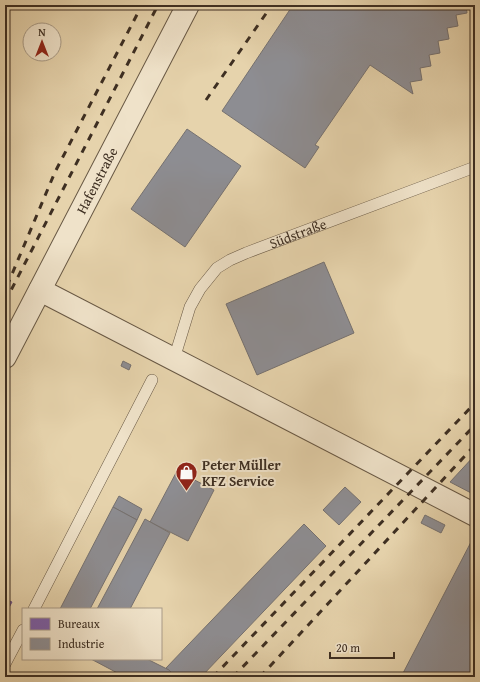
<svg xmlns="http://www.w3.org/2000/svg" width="480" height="682" font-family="'Gentium Book Plus',serif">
<rect width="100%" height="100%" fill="#e6d3ac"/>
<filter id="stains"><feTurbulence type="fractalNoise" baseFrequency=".005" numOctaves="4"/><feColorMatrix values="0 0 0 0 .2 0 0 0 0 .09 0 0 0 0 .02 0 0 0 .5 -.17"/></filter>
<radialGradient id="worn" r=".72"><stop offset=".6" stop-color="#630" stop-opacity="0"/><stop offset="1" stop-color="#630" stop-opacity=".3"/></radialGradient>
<g fill="#7b5ea7" stroke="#69507f">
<path d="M5,599L12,602L5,615Z"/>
<path d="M24,673L32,677H21Z"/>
</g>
<g fill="#8d8d92" stroke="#757170">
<path d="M293,5H466L467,13L456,15L458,26L447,28L449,39L438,41L440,53L429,55L431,66L420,68L422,80L410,82L413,94L370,65L315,145L319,147L305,168L222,111Z"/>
<path d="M187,129L241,166L185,247L131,209Z"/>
<path d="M324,262L354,333L257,375L226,304Z"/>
<path d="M123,361L131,365L129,370L121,366Z"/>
<path d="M475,455V495L450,482Z"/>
<path d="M177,471L214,490L188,541L150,522Z"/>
<path d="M345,487L361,502L339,525L323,510Z"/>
<path d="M119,496L142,509L137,520L113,507Z"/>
<path d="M113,507L137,520L90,609H60Z"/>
<path d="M425,515L445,525L441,533L421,523Z"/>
<path d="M145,519L170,533L130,609H97Z"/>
<path d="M304,524L326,546L201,677H176L166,668Z"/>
<path d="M471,542L475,544V677H401Z"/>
<path d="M91,659H147L169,670L176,677H125Z"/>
</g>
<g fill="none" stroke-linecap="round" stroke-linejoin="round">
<defs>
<g id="service">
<path id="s1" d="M174,359L190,307L200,289L217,268L230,260L246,253L475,167"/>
<path d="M34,609L152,380"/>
<path d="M5,664L23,630"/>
</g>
<g id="minor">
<path d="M40,290L475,515"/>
<path id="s2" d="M5,357L188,5"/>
</g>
</defs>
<use href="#service" stroke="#685844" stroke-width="12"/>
<use href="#minor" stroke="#685844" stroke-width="24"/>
<use href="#service" stroke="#efe2c9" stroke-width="11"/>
<use href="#minor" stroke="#efe2c9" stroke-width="22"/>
<g stroke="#3e2f22" stroke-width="3" stroke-dasharray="7 7" stroke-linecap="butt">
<path d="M206,100L272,5"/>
<path d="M7,286L55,172L142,5"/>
<path d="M5,302L158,5"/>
<path d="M213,677L475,403"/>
<path d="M233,677L475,425"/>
<path d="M260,677L475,445"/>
</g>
</g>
<defs>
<symbol id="shop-pin" viewBox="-11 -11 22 30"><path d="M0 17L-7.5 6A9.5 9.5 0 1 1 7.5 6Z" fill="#8f2418" stroke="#efe2c9"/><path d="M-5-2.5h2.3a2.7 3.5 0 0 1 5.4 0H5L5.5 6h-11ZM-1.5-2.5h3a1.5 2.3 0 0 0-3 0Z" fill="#fff"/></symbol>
</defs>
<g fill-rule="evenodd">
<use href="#shop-pin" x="174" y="460" width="25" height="34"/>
</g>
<g text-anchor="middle" stroke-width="4" stroke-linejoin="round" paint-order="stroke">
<g font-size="14" fill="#3e2f22" stroke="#efe2c9">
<text dy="5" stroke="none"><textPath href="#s2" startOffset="199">Hafenstraße</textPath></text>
<text dy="5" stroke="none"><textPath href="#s1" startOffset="190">Südstraße</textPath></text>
</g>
<g font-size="14" font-weight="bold" fill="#3e2f22" stroke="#efe2c9" text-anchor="start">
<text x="202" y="470">Peter Müller<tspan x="202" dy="16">KFZ Service</tspan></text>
</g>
</g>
<rect width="480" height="682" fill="none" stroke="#e6d3ac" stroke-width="20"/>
<rect x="6" y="6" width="468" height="670" fill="none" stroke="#3e2f22" stroke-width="2"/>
<rect x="10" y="10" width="460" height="662" fill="none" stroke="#3e2f22"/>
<rect x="22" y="608" width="140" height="52" fill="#efe2c9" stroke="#a89a86"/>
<rect x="30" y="618" width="20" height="12" fill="#7b5ea7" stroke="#a89a86"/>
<text x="58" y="628" font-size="12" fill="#3e2f22">Bureaux</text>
<rect x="30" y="638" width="20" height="12" fill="#8d8d92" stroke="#a89a86"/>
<text x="58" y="648" font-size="12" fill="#3e2f22">Industrie</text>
<g transform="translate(42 42)"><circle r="19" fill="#efe2c9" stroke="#a89a86"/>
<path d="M0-3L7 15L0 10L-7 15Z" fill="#8f2418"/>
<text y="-6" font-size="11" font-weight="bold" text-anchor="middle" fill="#3e2f22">N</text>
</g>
<path d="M330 652v6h64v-6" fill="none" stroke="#3e2f22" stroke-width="2"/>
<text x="336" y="652" font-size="12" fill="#3e2f22" stroke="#efe2c9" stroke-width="3" paint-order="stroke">20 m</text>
<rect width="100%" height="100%" filter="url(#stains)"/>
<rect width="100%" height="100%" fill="url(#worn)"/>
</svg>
